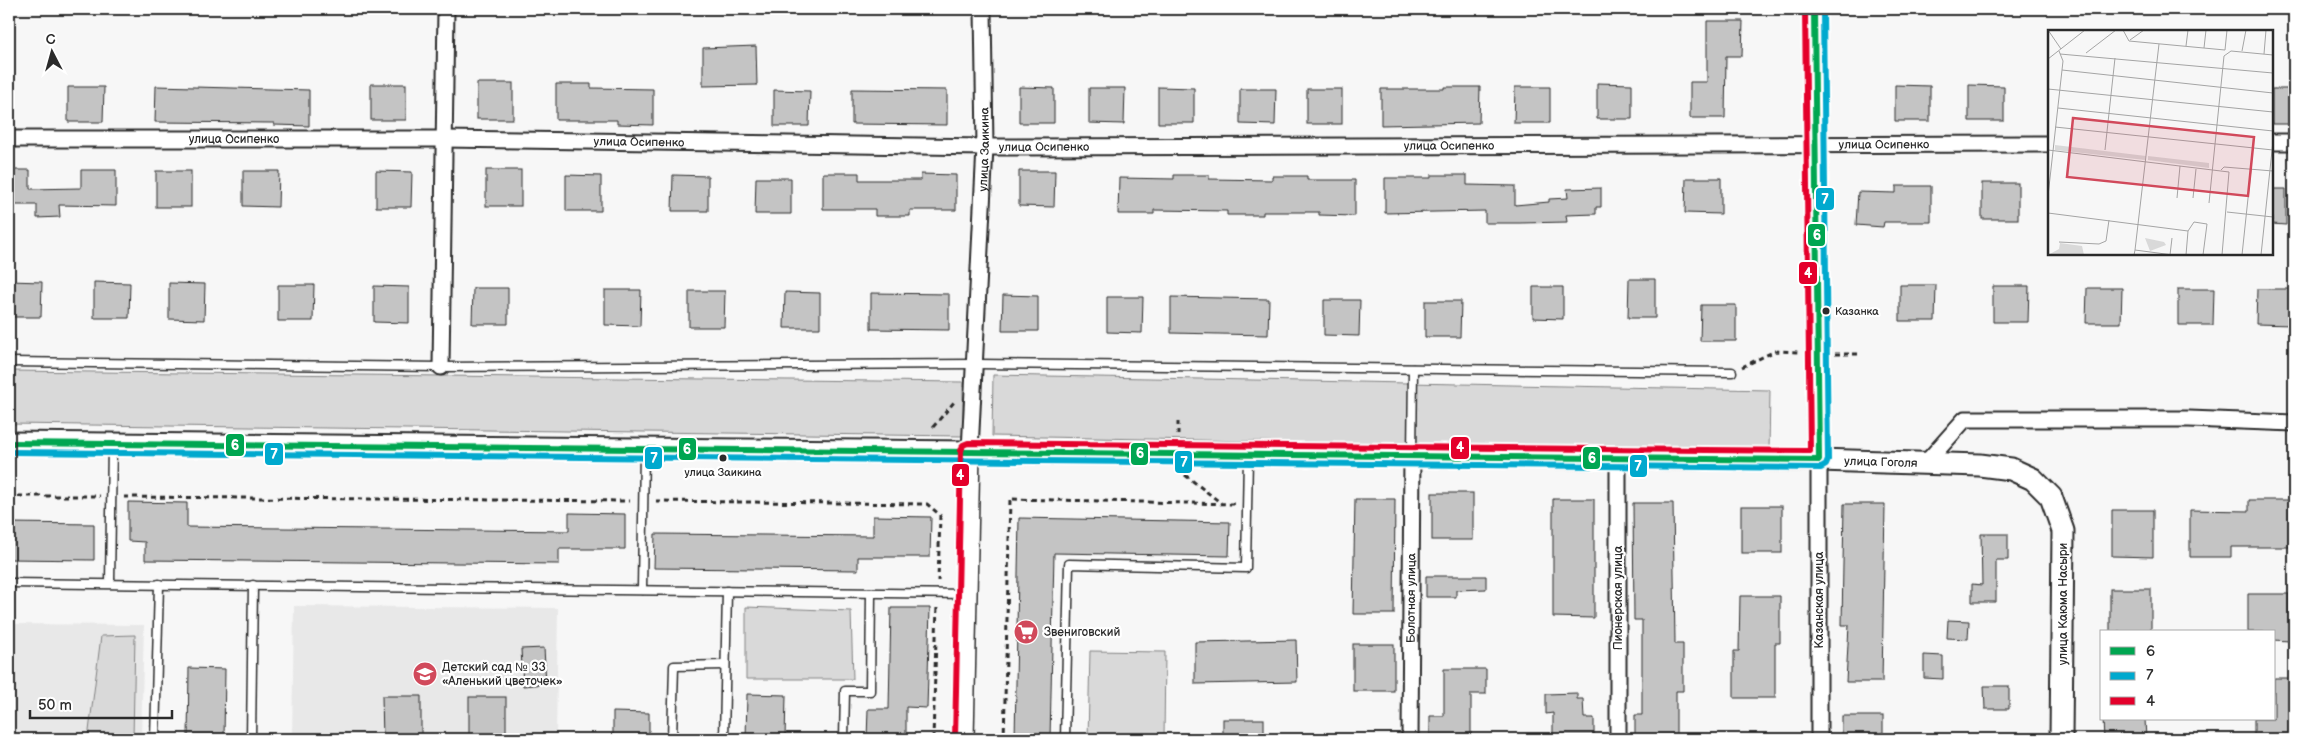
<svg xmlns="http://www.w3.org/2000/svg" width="2303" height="748" font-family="'Balsamiq Sans',sans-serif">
<rect width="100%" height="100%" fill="#f7f7f7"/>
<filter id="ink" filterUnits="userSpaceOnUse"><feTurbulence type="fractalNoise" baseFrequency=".02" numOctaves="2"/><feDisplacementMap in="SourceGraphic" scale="10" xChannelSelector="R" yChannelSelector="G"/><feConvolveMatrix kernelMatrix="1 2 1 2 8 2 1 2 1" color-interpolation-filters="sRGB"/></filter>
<g filter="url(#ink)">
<g fill="#e8e8e8">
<path d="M294,606L558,608L556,739H292Z"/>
<path d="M9,624L144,625L141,739H9Z"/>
</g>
<g fill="#d9d9d9" stroke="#828282">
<path d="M9,371L963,382V436L9,424Z"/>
<path d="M993,375L1770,390L1769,451L992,436Z"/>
<path d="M746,607L851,611L853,679H746Z"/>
<path d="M135,635L133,739H88L101,636Z"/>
<path d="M1090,651L1165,652L1164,739H1088Z"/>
</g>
<g fill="#c4c4c4" stroke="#2b2b2b">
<path d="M1707,21H1743L1742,56H1726L1725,118H1690V82H1707Z"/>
<path d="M756,46L757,85L703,86V48Z"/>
<rect x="477" y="83" width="36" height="36"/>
<path d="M1597,83L1632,84V119H1597Z"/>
<rect x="371" y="84" width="35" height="36"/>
<path d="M556,84H591V88L653,89V125L617,124V120H556Z"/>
<path d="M1895,85L1930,86V121H1895Z"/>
<path d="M1969,85L2004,86V121H1969Z"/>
<path d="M156,86L309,90V126L274,125V123L155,122Z"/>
<path d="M68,87H104L103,122H68Z"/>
<path d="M1019,87L1054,88V123H1019Z"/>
<path d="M1158,87L1194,88V123H1158Z"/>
<path d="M1444,87H1480L1479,123L1381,125V89H1444Z"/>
<path d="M1515,87H1550V123H1514Z"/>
<path d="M1089,88H1125L1124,124L1089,123Z"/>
<path d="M852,89L947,90V125L852,124Z"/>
<path d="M1240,89H1276L1275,125L1240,124Z"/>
<rect x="1307" y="89" width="35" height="35"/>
<rect x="2272" y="89" width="22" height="35"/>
<path d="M774,90L810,91L809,126H774Z"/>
<path d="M9,170H30V189L81,188V170H116V206L59,205L60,217L37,218V205H9Z"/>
<rect x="486" y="170" width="35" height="36"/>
<rect x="156" y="171" width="35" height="36"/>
<path d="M243,171H279L278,207L243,206Z"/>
<path d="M376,171L412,172L411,207H376Z"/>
<path d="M1019,171H1055L1054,207L1019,206Z"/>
<path d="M823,173H859V180H921V174L956,175V210H910V216H875V209H823Z"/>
<path d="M566,175L601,176V211H566Z"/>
<path d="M673,175L708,176V211H672Z"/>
<path d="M1174,175H1209V179L1272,180V176H1307V180H1355V216L1319,215V212H1263V215H1227V211L1154,210V214H1118L1119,178L1174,179Z"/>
<path d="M1431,175H1467V185L1515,186V205L1549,202V199L1568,198L1567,189L1601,188V207H1596V214L1566,215L1567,222L1520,223H1485V211L1385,213V178H1431Z"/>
<path d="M756,178H791V214H755Z"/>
<path d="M1686,178H1721V214L1685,213Z"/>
<rect x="1982" y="183" width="36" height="36"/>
<path d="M1896,186H1931V222H1884L1883,227L1856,225L1858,192L1896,193Z"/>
<path d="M2272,189H2286V225L2272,224Z"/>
<path d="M1629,279H1655V318H1628Z"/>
<path d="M9,281L42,282L41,317H9Z"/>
<path d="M94,282L130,283L129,318H94Z"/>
<path d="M169,283L205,284L204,320L169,319Z"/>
<path d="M278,285H314L313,321H278Z"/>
<path d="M1900,285H1936L1935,321H1900Z"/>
<path d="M374,286L409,287V323L374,322Z"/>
<path d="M1993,286H2029L2028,322H1993Z"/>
<path d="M1533,287H1563V319L1533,318Z"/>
<path d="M473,288H508V324H472Z"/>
<path d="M2087,288H2122L2121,323H2086Z"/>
<path d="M2178,289H2214L2213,325H2178Z"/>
<path d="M2257,289H2292V325L2256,324Z"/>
<path d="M605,290H641L640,326L605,325Z"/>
<path d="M689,291H725L724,327H689Z"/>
<path d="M785,292L820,293V328H784Z"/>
<path d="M871,293L949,294V330L871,329Z"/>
<path d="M1003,295L1038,296V331H1002Z"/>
<path d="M1107,297H1143L1142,333L1107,332Z"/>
<path d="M1171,297L1269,299L1268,335L1171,333Z"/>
<path d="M1324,300H1360L1359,336L1324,335Z"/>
<path d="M1425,301H1461L1460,337H1425Z"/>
<path d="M1701,305H1736V341H1700Z"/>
<rect x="1432" y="493" width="41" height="47"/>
<path d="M1355,499H1395L1394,614H1353Z"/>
<path d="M1553,499H1594V618L1553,617Z"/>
<path d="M2249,500H2290V547H2231V557H2190V510L2249,511Z"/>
<path d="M128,502L187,503V527L569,531V513L625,514V549H559V564L145,560V542L128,541Z"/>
<path d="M1633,503H1673L1675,644H1683V691H1676V739H1635V715H1642V620H1634Z"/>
<path d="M1844,504H1885L1882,682H1846L1849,625H1842Z"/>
<rect x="1741" y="506" width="41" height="47"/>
<path d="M2112,510H2153V557L2112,556Z"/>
<path d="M873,516L931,517L930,557H858V570L654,568L655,534L873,536Z"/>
<path d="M1019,518L1230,522L1229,556L1054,553L1050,739H1015Z"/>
<path d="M9,523L94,524V560L9,559Z"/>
<path d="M1981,534H2008V560H1996V602H1972V584L1982,585Z"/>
<path d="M1426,576H1486V589L1456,590V597H1426Z"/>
<rect x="2110" y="589" width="41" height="43"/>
<path d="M2248,594H2289V641L2274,640V632H2248Z"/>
<path d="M1740,596H1780V643H1775V698H1734V651H1739Z"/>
<path d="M891,608H930L927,708L906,707V739H867L868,709H889Z"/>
<path d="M1948,620L1969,621L1968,639L1947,638Z"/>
<path d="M1296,640L1297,682L1195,684V642Z"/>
<rect x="1353" y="644" width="41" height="47"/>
<path d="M544,648L546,684L523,686L521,649Z"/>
<path d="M1924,655L1943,656V679L1924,678Z"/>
<path d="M189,668L225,669L224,739H188Z"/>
<path d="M1444,669H1486V694H1471V739H1430V716H1444Z"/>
<path d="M2274,678H2294V739H2254V719H2274Z"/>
<path d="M1984,686H2009V709H1985Z"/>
<path d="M1577,693V699H1583L1584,718H1594V739H1553V713L1546,714V694Z"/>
<path d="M747,694L786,695L785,739H746Z"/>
<path d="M382,696H421V739H383Z"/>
<rect x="469" y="697" width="37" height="42"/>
<path d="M613,712L649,713V739H613Z"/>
<rect x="1842" y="716" width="41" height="23"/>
<rect x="1223" y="719" width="41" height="20"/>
<path d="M2103,719H2145L2146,739H2104Z"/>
</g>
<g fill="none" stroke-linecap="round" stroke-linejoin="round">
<defs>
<g id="service">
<path d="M9,362L441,367L976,364L1732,372"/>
<path d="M1412,455L1413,369"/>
<path d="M9,583L968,594"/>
<path d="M110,583L112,445"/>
<path d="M642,590L644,450"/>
<path d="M155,739L159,584"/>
<path d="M251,739L253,585"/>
<path d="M672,739L674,666L725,665"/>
<path d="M724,739L727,591"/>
<path d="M844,739L845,691H870L871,593"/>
<path d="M1065,739L1069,564L1246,568L1248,456"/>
</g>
<g id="minor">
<path id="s1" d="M9,139H444L985,147L2049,144"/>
<path d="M2272,142H2294"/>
<path d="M441,367L446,9"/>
<path id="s2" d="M970,451L985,147L983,9"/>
<path d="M1819,460V739"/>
<path d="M1925,464L1965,419H2189L2294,423"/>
<path id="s3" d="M1410,739L1412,455"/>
<path d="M1618,739V458"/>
</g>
<g id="tertiary">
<path d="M1814,9L1819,460"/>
<path d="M964,739L970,451"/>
</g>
<g id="secondary">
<path id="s4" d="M9,443L1819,460L1980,465L2011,469L2033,479L2051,497L2063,531L2061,739"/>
</g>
</defs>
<use href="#service" stroke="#2b2b2b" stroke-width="11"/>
<use href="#minor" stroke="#2b2b2b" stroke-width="19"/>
<use href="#tertiary" stroke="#2b2b2b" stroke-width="22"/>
<use href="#secondary" stroke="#2b2b2b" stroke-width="25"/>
<g stroke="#2b2b2b" stroke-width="3" stroke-dasharray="5 4" stroke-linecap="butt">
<path d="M1835,354H1858"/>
<path d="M1742,367L1775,351L1799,352"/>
<path d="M933,427L955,401"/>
<path d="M1178,435V422"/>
<path d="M1185,475L1221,503"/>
<path d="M9,496H100"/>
<path d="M124,497L630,501"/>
<path d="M656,501L927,504L940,515L938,581"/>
<path d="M1004,734H1015"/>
<path d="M933,739L937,605"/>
<path d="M1004,739L1010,499L1234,504"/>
</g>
<use href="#service" stroke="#fff" stroke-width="8"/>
<use href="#minor" stroke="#fff" stroke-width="15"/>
<use href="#tertiary" stroke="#fff" stroke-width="19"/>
<use href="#secondary" stroke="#fff" stroke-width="21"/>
<defs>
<path id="bus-1" d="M9,443L1819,460L1814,9"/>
<path id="bus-2" d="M9,452L1821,468L1826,465L1828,460L1823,9"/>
<path id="bus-3" d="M955,739L961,451L963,445L968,443L1810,451L1805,9"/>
</defs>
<use href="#bus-1" stroke="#fff" stroke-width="10"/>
<use href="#bus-2" stroke="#fff" stroke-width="10"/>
<use href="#bus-3" stroke="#fff" stroke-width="10"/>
<use href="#bus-1" stroke="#00a651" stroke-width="6"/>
<use href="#bus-2" stroke="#00a9ce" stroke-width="6"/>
<use href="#bus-3" stroke="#e4002b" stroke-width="6"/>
</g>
</g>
<defs>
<symbol id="supermarket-disc" viewBox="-11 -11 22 22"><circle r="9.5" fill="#d1495b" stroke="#fff"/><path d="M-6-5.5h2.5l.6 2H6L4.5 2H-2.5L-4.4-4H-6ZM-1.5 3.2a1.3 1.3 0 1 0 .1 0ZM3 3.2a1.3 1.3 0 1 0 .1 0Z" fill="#fff"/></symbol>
<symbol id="school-disc" viewBox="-11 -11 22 22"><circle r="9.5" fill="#d1495b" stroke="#fff"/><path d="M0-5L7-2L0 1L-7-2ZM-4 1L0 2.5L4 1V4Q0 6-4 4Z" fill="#fff"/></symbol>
</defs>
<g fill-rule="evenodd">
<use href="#supermarket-disc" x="1012" y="618" width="28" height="28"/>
<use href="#school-disc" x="411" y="660" width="28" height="28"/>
</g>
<g fill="#2b2b2b" stroke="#fff" stroke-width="2">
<circle cx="1826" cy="311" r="4.5"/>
<circle cx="723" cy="458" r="4.5"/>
</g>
<g text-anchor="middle" stroke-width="4.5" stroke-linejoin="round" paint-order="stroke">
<g font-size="11" fill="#2b2b2b" stroke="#fff" text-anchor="start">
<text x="1835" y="315">Казанка</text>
<text x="723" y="476" text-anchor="middle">улица Заикина</text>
</g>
<g font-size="12" fill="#2b2b2b" stroke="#fff">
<text dy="4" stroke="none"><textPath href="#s1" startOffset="225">улица Осипенко</textPath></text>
<text dy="4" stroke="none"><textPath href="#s1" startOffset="630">улица Осипенко</textPath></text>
<text dy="4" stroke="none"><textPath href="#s1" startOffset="1875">улица Осипенко</textPath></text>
<text dy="4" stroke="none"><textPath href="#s1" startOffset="1440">улица Осипенко</textPath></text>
<text dy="4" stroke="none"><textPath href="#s1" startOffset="1035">улица Осипенко</textPath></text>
<text dy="4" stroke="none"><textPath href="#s2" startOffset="302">улица Заикина</textPath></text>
<text dy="4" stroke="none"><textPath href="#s4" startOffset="1872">улица Гоголя</textPath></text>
<text dy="4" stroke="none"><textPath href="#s3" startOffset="141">Болотная улица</textPath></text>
<text transform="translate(1618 598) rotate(-90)" y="4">Пионерская улица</text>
<text transform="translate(1819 600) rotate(-90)" y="4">Казанская улица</text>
<text transform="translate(2063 604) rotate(-90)" y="4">улица Каюма Насыри</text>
</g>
<g font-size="12" fill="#2b2b2b" stroke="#fff" text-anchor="start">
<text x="1044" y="636">Звениговский</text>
<text x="442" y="671">Детский сад № 33<tspan x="442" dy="14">«Аленький цветочек»</tspan></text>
</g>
</g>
<g transform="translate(2048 30)">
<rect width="225" height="225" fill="#f7f7f7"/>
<path d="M7,115L98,126L97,130L7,120ZM100,126L161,133V138L100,130ZM97,208L116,212L118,215L102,221ZM12,213L34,216L36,225H0L11,219Z" fill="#d9d9d9"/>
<path fill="none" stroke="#a5a5a5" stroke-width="1" d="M0,0L13,19M75,0L81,11L177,20M82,10L96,0M138,16L140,0M156,18L158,0M177,20L179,0M194,21L198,0M38,23L68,0M12,24L225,43M216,24L218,0M0,29L37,0M14,40L225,63M0,59L225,82M10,78L225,101M7,97L225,120M0,120L181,142L174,225M57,120L67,28M173,140L176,137L225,141M0,166L15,31L11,21M129,168L132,136M145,168L148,139M161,173L176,26L183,21L225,25M179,182L225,187M0,183L140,201M11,212L51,214L58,211L61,190M87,220L111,14M86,225L87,220L125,225M122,225L124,208M138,225L140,201L146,192L159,194L155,225M194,225L203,140M213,225L225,111"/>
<path fill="#d1495b" fill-opacity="0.15" stroke="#d1495b" stroke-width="2.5" d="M25,88L206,107L200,166L19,147Z"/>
<rect width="225" height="225" fill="none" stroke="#2b2b2b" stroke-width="2.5"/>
</g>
<g stroke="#fff" stroke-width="2">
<rect x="1815" y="187" width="20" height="24" rx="5" fill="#00a9ce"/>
<rect x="1807" y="223" width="19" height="24" rx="5" fill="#00a651"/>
<rect x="1798" y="261" width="20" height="24" rx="5" fill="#e4002b"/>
<rect x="225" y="433" width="20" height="24" rx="5" fill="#00a651"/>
<rect x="1450" y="436" width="20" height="24" rx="5" fill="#e4002b"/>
<rect x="678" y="437" width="19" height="24" rx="5" fill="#00a651"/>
<rect x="1130" y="442" width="19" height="24" rx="5" fill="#00a651"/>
<rect x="264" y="442" width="20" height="24" rx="5" fill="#00a9ce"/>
<rect x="644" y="446" width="19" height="24" rx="5" fill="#00a9ce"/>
<rect x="1582" y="446" width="19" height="24" rx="5" fill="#00a651"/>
<rect x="1174" y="450" width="19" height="24" rx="5" fill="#00a9ce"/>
<rect x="1629" y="454" width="19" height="24" rx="5" fill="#00a9ce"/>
<rect x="951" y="463" width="19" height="24" rx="5" fill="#e4002b"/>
</g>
<g font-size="14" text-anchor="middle" font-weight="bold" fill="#fff">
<text x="1825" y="204">7</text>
<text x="1817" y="240">6</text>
<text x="1808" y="278">4</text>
<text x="235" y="450">6</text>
<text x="1460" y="452">4</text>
<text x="687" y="454">6</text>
<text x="1140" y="458">6</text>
<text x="274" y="459">7</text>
<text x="654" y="463">7</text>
<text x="1592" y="463">6</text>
<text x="1184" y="467">7</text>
<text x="1638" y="471">7</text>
<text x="960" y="480">4</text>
</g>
<rect width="2303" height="748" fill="none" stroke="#fff" stroke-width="30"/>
<rect x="15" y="15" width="2273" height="718" fill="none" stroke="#2b2b2b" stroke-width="2" filter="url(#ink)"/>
<rect x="2100" y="630" width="175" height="90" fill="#ffffff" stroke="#aaaaaa"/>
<rect x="2110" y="647" width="25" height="8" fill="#00a651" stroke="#aaaaaa"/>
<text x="2146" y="656" font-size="15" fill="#2b2b2b">6</text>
<rect x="2110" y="672" width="25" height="8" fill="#00a9ce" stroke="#aaaaaa"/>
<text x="2146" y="680" font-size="15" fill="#2b2b2b">7</text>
<rect x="2110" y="697" width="25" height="8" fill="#e4002b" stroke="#aaaaaa"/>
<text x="2146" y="706" font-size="15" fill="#2b2b2b">4</text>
<g transform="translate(52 52) rotate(354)" stroke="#ffffff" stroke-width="4" paint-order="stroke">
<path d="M0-4L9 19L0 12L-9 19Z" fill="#2b2b2b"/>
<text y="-8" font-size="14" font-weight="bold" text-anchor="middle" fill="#2b2b2b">С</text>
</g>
<path d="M30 710v8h142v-8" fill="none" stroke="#2b2b2b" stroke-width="2.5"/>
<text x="38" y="710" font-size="15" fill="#2b2b2b" stroke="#ffffff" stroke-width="4" paint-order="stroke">50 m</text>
</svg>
